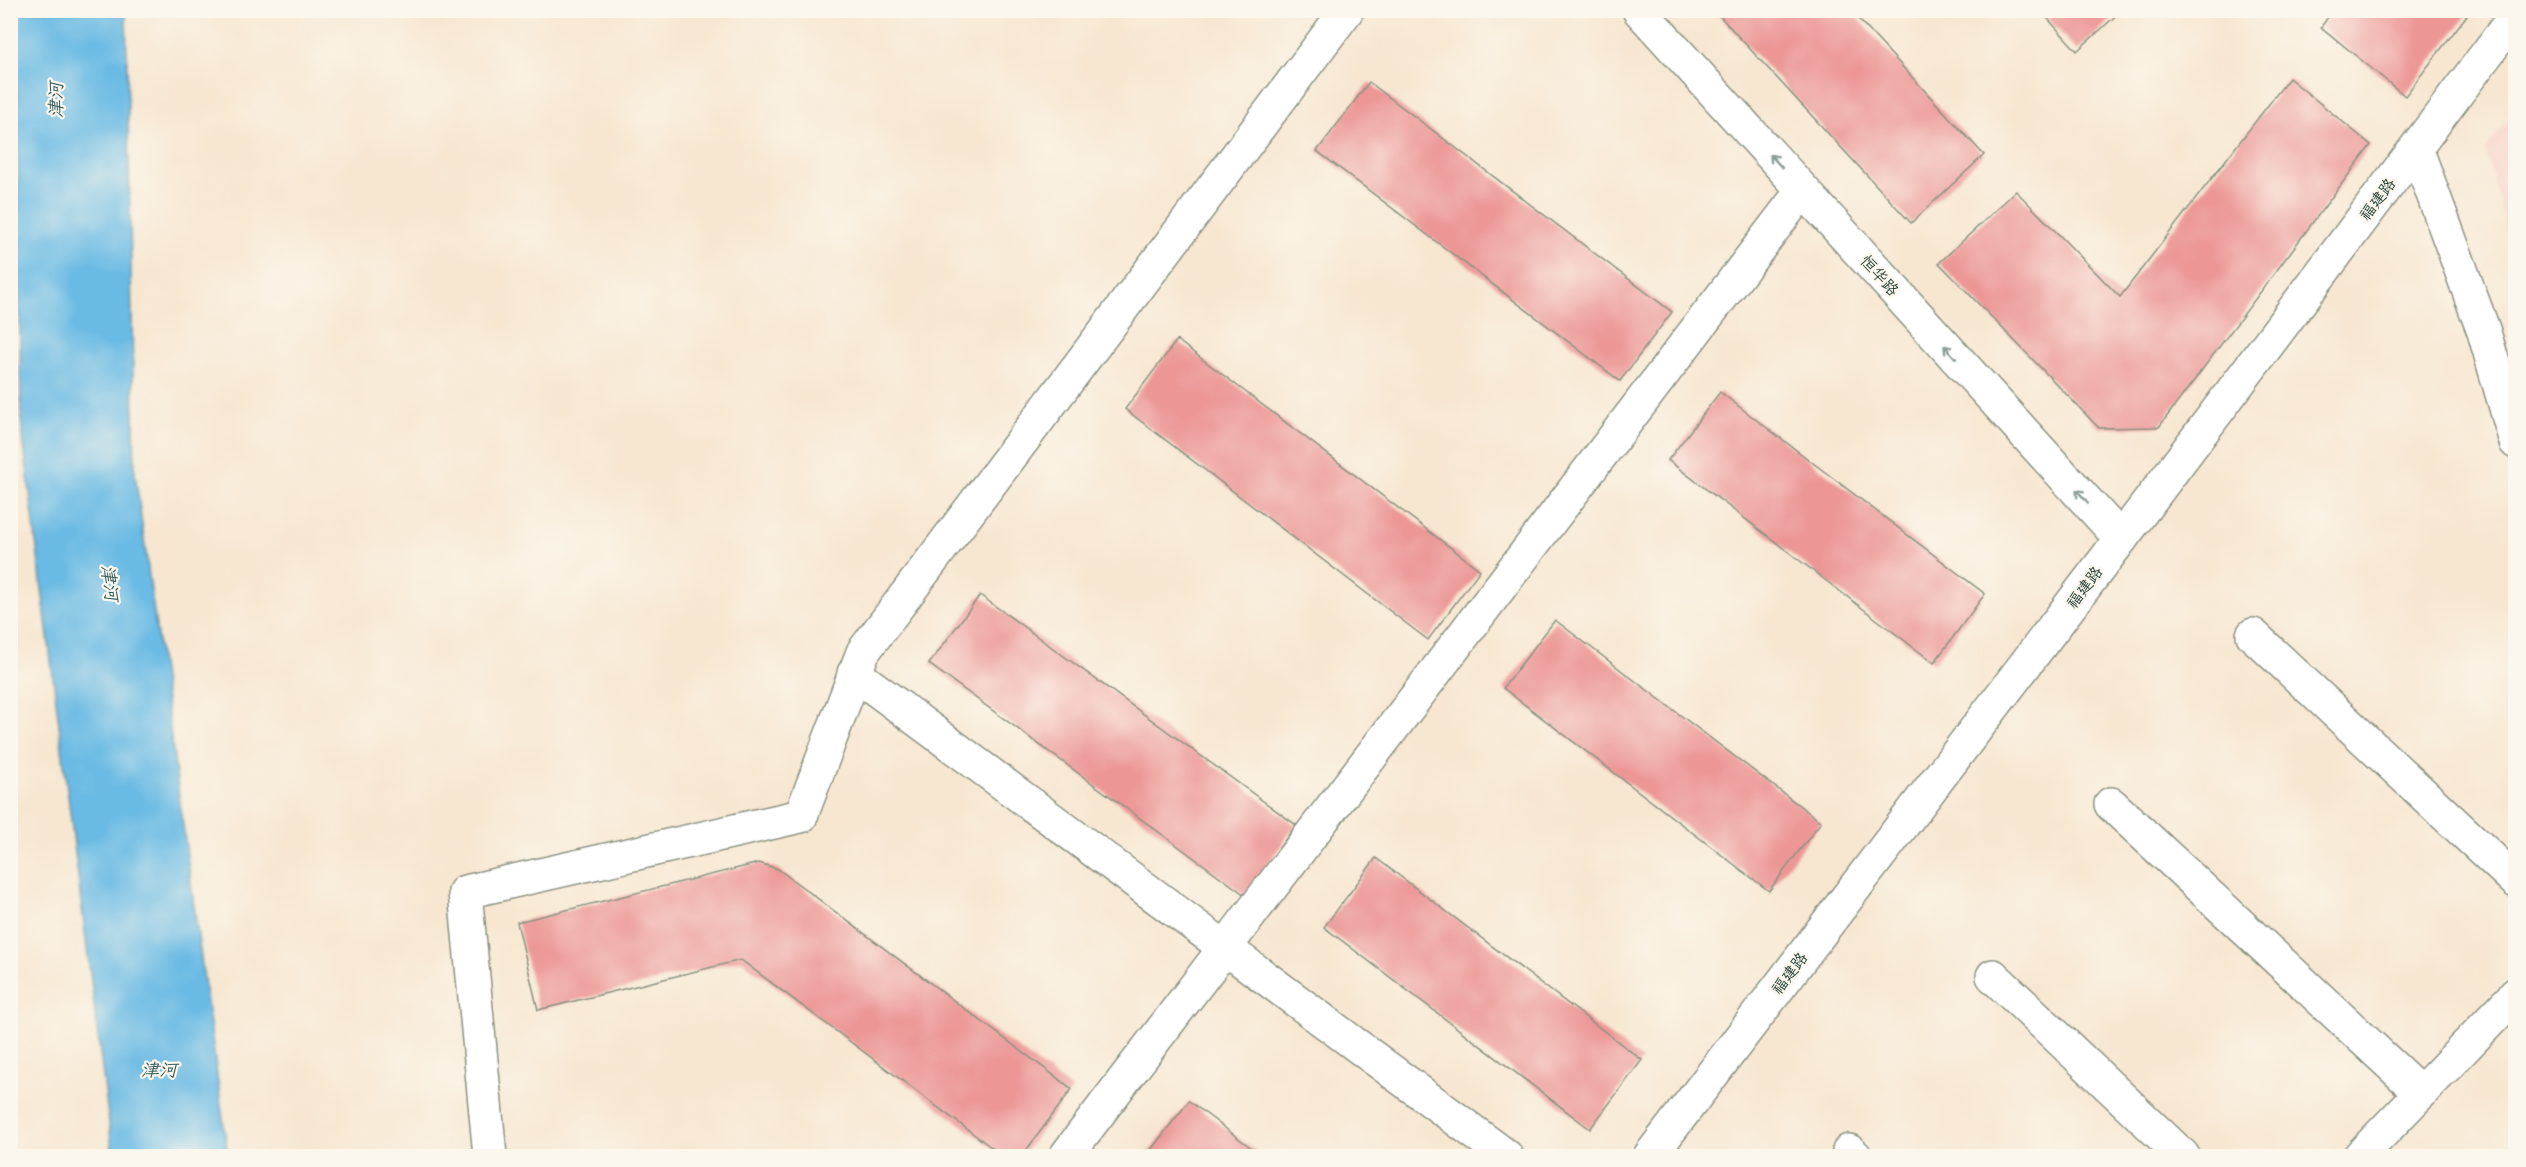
<svg xmlns="http://www.w3.org/2000/svg" width="2526" height="1167" font-family="Kalam,'LXGW WenKai TC',sans-serif">
<rect width="100%" height="100%" fill="#fbf7ec"/>
<filter id="ink" filterUnits="userSpaceOnUse"><feTurbulence type="fractalNoise" baseFrequency=".0167" numOctaves="2"/><feDisplacementMap in="SourceGraphic" scale="12" xChannelSelector="R" yChannelSelector="G"/><feConvolveMatrix kernelMatrix="1 2 1 2 8 2 1 2 1" color-interpolation-filters="sRGB"/></filter>
<filter id="wash" filterUnits="userSpaceOnUse"><feTurbulence type="fractalNoise" baseFrequency=".008" numOctaves="4" result="noise"/><feDisplacementMap in="SourceGraphic" scale="24" xChannelSelector="R" yChannelSelector="G"/><feGaussianBlur stdDeviation="1.35" result="paint"/><feColorMatrix in="noise" values="0 0 0 0 0 0 0 0 0 0 0 0 0 0 0 0 0 1.4 0 .05"/><feComposite in="paint" operator="in"/></filter>
<g filter="url(#wash)">
<rect width="100%" height="100%" fill="#f7e7d1"/>
<path fill="#f7d1c7" d="M2515,112V259L2485,149Z"/>
<path fill="#69bae4" stroke="#447c8c" stroke-width="1.5" d="M16,11H126L135,473L228,1156H113L21,421Z"/>
<g id="blocks">
<g fill="#ec9796">
<path d="M1714,10H1850L1984,155L1911,223Z"/>
<path d="M2040,10H2122L2077,51Z"/>
<path d="M2333,10H2471L2405,96L2321,27Z"/>
<path d="M2289,78L2371,145L2159,427L2099,428L1939,263L2016,191L2120,297Z"/>
<path d="M1369,82L1672,312L1620,381L1317,151Z"/>
<path d="M1177,340L1480,570L1428,640L1125,409Z"/>
<path d="M1720,392L1985,594L1934,663L1668,460Z"/>
<path d="M980,595L1296,825L1245,895L929,664Z"/>
<path d="M1555,620L1821,822L1769,891L1503,688Z"/>
<path d="M1376,858L1642,1060L1590,1129L1324,927Z"/>
<path d="M759,863L778,869L1072,1089L1022,1156H1003L741,960L538,1010L517,922Z"/>
<path d="M1189,1101L1262,1156H1146Z"/>
</g>
</g>
</g>
<g filter="url(#ink)">
<use href="#blocks" fill-opacity="0" stroke="#8b9282" stroke-width="1.5"/>
<g fill="none" stroke-linecap="round" stroke-linejoin="round">
<defs>
<g id="minor">
<path d="M2416,148L2484,332L2516,442"/>
<path d="M2253,635L2516,881"/>
<path d="M854,673L1506,1156"/>
<path d="M2111,804L2421,1093"/>
<path d="M1993,976L2183,1156"/>
<path d="M1849,1151L1855,1156"/>
<path d="M490,1156L465,892L801,816L863,652L1347,10"/>
<path d="M1066,1156L1803,190"/>
<path d="M2360,1156L2516,994"/>
</g>
<g id="tertiary">
<path d="M1639,10L2121,539"/>
<path d="M1650,1156L2121,539L2516,15"/>
</g>
</defs>
<use href="#minor" stroke="#8b9282" stroke-width="36"/>
<use href="#tertiary" stroke="#8b9282" stroke-width="36"/>
<use href="#minor" stroke="#fff" stroke-width="33"/>
<use href="#tertiary" stroke="#fff" stroke-width="33"/>
</g>
<defs><path id="oneway-shaft" d="M-6 0H5M1.5-3L5.5 0L1.5 3" fill="none" stroke-width="1.6" stroke-linecap="round" stroke-linejoin="round" transform="scale(1.5)"/></defs>
<g stroke="#8f9e9a">
<use href="#oneway-shaft" transform="translate(1776 161) rotate(-132)"/>
<use href="#oneway-shaft" transform="translate(1950 352) rotate(-132)"/>
<use href="#oneway-shaft" transform="translate(2082 496) rotate(-132)"/>
</g>
</g>
<g text-anchor="middle" stroke-width="4.5" stroke-linejoin="round" paint-order="stroke">
<g font-size="16" fill="#1f3d34" stroke="#fbf7ec">
<text transform="translate(2377 199) rotate(-53)" y="6">福建路</text>
<text transform="translate(1880 275) rotate(48)" y="6">恒华路</text>
<text transform="translate(2084 587) rotate(-53)" y="6">福建路</text>
<text transform="translate(1789 973) rotate(-53)" y="6">福建路</text>
</g>
<g font-size="18" font-style="italic" fill="#325c60" stroke="#fbf7ec">
<text transform="translate(56 100) rotate(-90)" y="6">津河</text>
<text transform="translate(110 583) rotate(83)" y="6">津河</text>
<text x="159" y="1076">津河</text>
</g>
</g>
<rect width="2526" height="1167" fill="none" stroke="#fbf7ec" stroke-width="36"/>
</svg>
